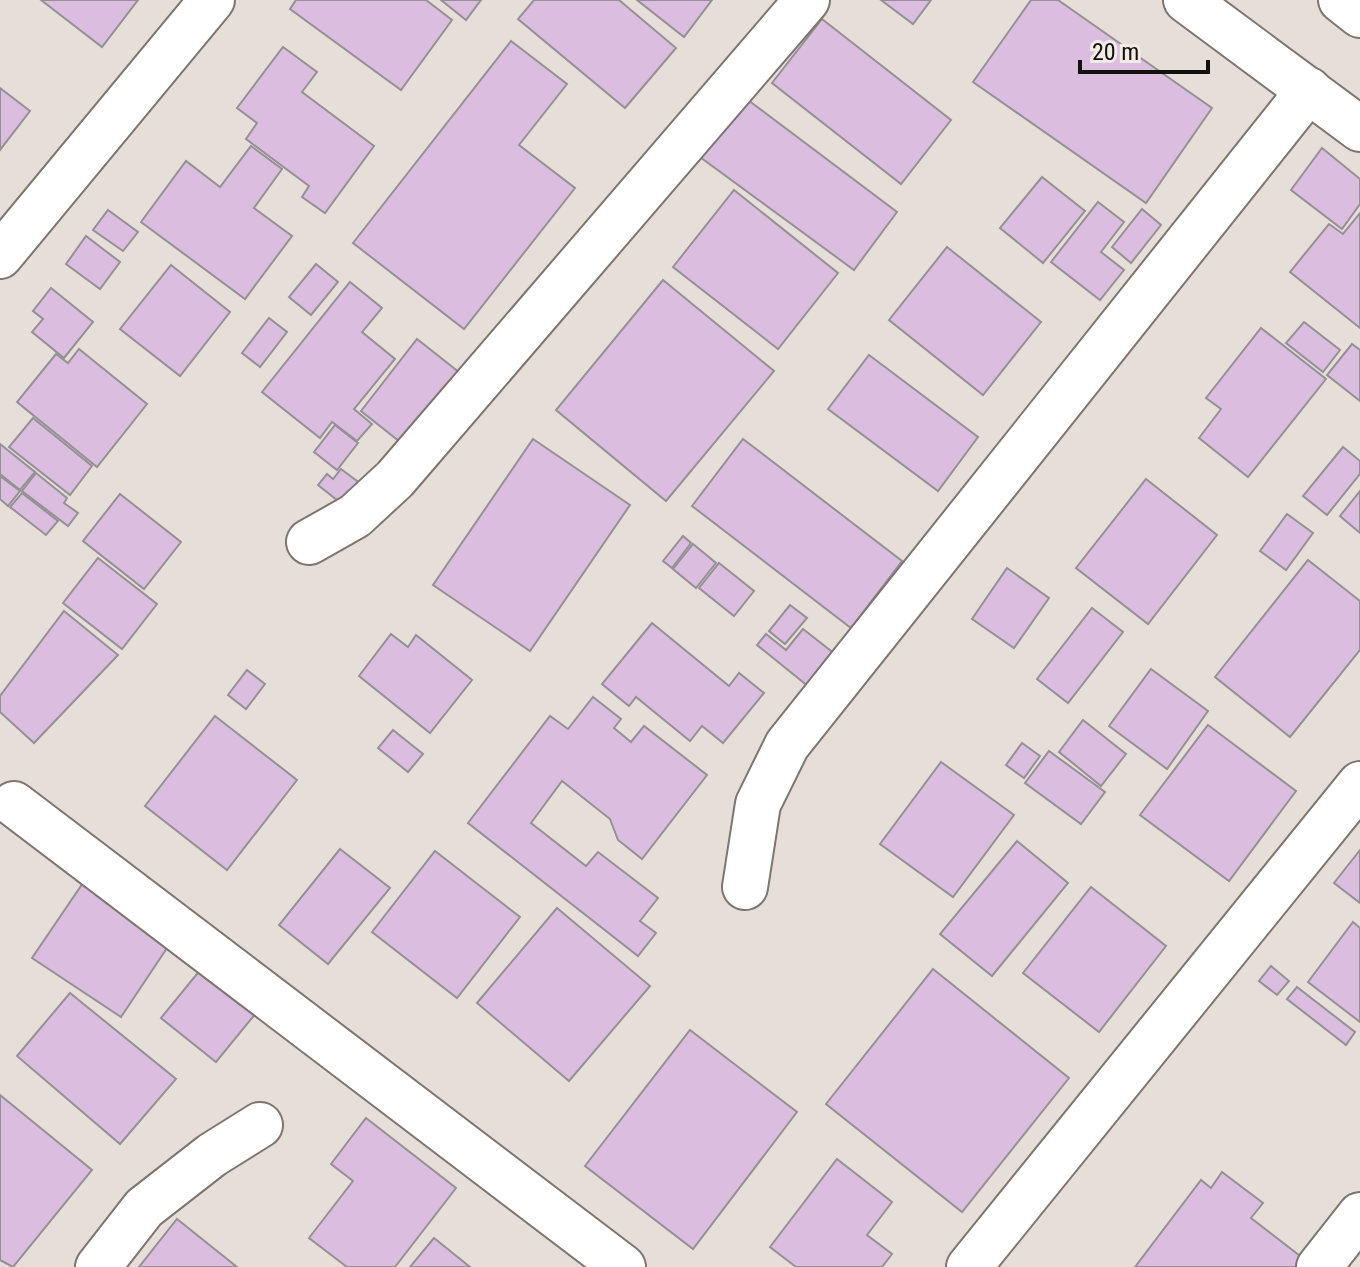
<svg xmlns="http://www.w3.org/2000/svg" width="1360" height="1267" font-family="'Roboto Condensed',sans-serif">
<rect width="100%" height="100%" fill="#e6dfd9"/>
<g fill="#dbbedf" stroke="#959096" stroke-width="2">
<path d="M41,0H138L102,47Z"/>
<path d="M296,0H426L452,20L401,90L290,9Z"/>
<path d="M441,0H481L466,20Z"/>
<path d="M534,0H619L676,48L625,108L518,19Z"/>
<path d="M637,0H712L684,37Z"/>
<path d="M881,0H931L913,24Z"/>
<path d="M1031,0H1058L1212,108L1146,203L973,82Z"/>
<path d="M822,19L951,120L901,184L772,83Z"/>
<path d="M511,41L567,84L519,145L575,188L464,329L353,243Z"/>
<path d="M283,47L317,72L302,92L374,146L325,213L302,197L309,186L246,139L257,123L237,108Z"/>
<path d="M0,88L30,111L0,150Z"/>
<path d="M744,97L897,212L854,270L700,157Z"/>
<path d="M251,146L282,169L254,208L292,236L245,299L141,222L186,161L220,187Z"/>
<path d="M1322,148L1360,179V204L1342,229L1291,190Z"/>
<path d="M1042,177L1085,211L1043,263L1000,228Z"/>
<path d="M734,190L838,273L778,349L673,267Z"/>
<path d="M1098,202L1124,222L1101,252L1124,270L1100,300L1051,262Z"/>
<path d="M1142,209L1161,225L1131,263L1112,247Z"/>
<path d="M108,210L138,232L123,251L93,230Z"/>
<path d="M1360,213V328L1290,272L1329,224L1343,234Z"/>
<path d="M86,236L120,262L100,289L66,264Z"/>
<path d="M947,247L1041,322L983,395L889,320Z"/>
<path d="M316,264L338,282L311,315L289,297Z"/>
<path d="M171,265L230,312L180,376L120,329Z"/>
<path d="M663,280L774,371L666,501L556,410Z"/>
<path d="M350,282L382,308L362,332L395,359L354,409L372,424L357,441L332,422L320,438L262,392Z"/>
<path d="M51,288L93,322L64,358L32,332L43,319L33,311Z"/>
<path d="M269,318L287,332L260,367L242,353Z"/>
<path d="M1304,322L1340,350L1323,372L1286,343Z"/>
<path d="M1261,328L1326,379L1248,477L1199,438L1221,409L1206,398Z"/>
<path d="M417,339L460,373L404,445L361,411Z"/>
<path d="M1352,344L1360,350V401L1327,375Z"/>
<path d="M79,349L147,404L97,467L17,402L56,354L68,363Z"/>
<path d="M869,355L978,437L938,491L828,409Z"/>
<path d="M33,418L92,466L70,495L9,447Z"/>
<path d="M335,425L358,443L337,470L314,452Z"/>
<path d="M533,439L630,505L530,651L433,585Z"/>
<path d="M743,439L902,561L851,628L692,506Z"/>
<path d="M0,444L35,472L20,490L0,474Z"/>
<path d="M1343,447L1360,461V474L1327,515L1303,496Z"/>
<path d="M341,469L369,490L352,512L318,485L327,474L333,479Z"/>
<path d="M36,473L67,498L64,503L78,513L68,526L22,491Z"/>
<path d="M0,476L20,491L8,506L0,499Z"/>
<path d="M1146,479L1217,535L1148,624L1076,568Z"/>
<path d="M1360,491V533L1340,516Z"/>
<path d="M22,493L58,521L46,535L10,507Z"/>
<path d="M120,494L181,542L144,589L83,541Z"/>
<path d="M1287,514L1313,533L1286,570L1260,551Z"/>
<path d="M683,536L691,543L672,568L663,561Z"/>
<path d="M693,544L716,563L696,588L673,569Z"/>
<path d="M98,558L157,604L122,649L63,603Z"/>
<path d="M1308,560L1360,601V650L1290,737L1215,677Z"/>
<path d="M719,563L754,591L734,616L699,588Z"/>
<path d="M1007,568L1049,598L1014,648L972,619Z"/>
<path d="M790,605L807,618L785,644L769,631Z"/>
<path d="M1092,608L1123,632L1068,703L1037,679Z"/>
<path d="M64,611L118,655L34,743L0,712V696Z"/>
<path d="M652,623L729,686L739,673L764,693L723,743L702,726L690,741L636,697L629,706L602,684Z"/>
<path d="M803,629L840,658L814,691L757,645L766,634L786,650Z"/>
<path d="M391,634L408,647L416,635L472,680L430,733L359,676Z"/>
<path d="M1151,669L1208,711L1167,769L1109,726Z"/>
<path d="M247,670L265,684L246,709L228,695Z"/>
<path d="M593,697L621,719L614,728L631,742L644,726L707,775L642,859L618,840L610,819L562,781L531,823L586,866L598,852L658,898L640,921L656,933L638,956L468,823L550,716L568,729Z"/>
<path d="M215,716L297,780L227,870L145,806Z"/>
<path d="M1083,720L1126,754L1101,786L1059,752Z"/>
<path d="M1208,725L1296,791L1229,881L1140,815Z"/>
<path d="M393,730L423,754L408,772L378,748Z"/>
<path d="M1022,743L1040,756L1024,778L1006,765Z"/>
<path d="M1049,751L1105,792L1081,824L1025,783Z"/>
<path d="M941,762L1014,815L953,897L880,844Z"/>
<path d="M1017,841L1068,883L992,976L940,934Z"/>
<path d="M340,849L390,888L328,964L279,925Z"/>
<path d="M1360,850V903L1334,883Z"/>
<path d="M435,851L520,917L457,998L372,932Z"/>
<path d="M83,883L171,942L121,1017L32,958Z"/>
<path d="M1091,887L1166,946L1099,1032L1023,973Z"/>
<path d="M557,908L650,986L569,1081L477,1003Z"/>
<path d="M1353,922L1360,928V1022L1308,982Z"/>
<path d="M1271,966L1289,981L1277,995L1259,981Z"/>
<path d="M201,969L256,1013L216,1062L161,1018Z"/>
<path d="M933,969L1069,1078L962,1212L826,1104Z"/>
<path d="M1297,987L1355,1032L1346,1045L1287,999Z"/>
<path d="M70,993L176,1079L120,1144L17,1056Z"/>
<path d="M690,1030L797,1112L693,1249L585,1166Z"/>
<path d="M0,1095L92,1170L13,1267L0,1260Z"/>
<path d="M366,1118L456,1188L395,1267H347L309,1238L353,1181L331,1164Z"/>
<path d="M837,1159L892,1202L867,1235L892,1254L882,1267H796L770,1247Z"/>
<path d="M1222,1172L1263,1203L1251,1218L1304,1259L1298,1267H1135L1201,1180L1211,1188Z"/>
<path d="M177,1219L237,1267H139Z"/>
<path d="M434,1238L470,1267H410Z"/>
</g>
<g fill="none" stroke-linecap="round" stroke-linejoin="round">
<defs>
<g id="street">
<path d="M1186,0L1360,129"/>
<path d="M0,256L212,0"/>
<path d="M309,542L355,516L395,479L807,0"/>
<path d="M14,804L623,1267"/>
<path d="M745,887L758,804L787,745L1309,90"/>
<path d="M98,1267L144,1208L212,1155L260,1125"/>
<path d="M969,1267L1360,784"/>
<path d="M1319,1267L1360,1215"/>
</g>
<path id="secondary" d="M1341,0L1360,15"/>
</defs>
<use href="#street" stroke="#7c7570" stroke-width="48"/>
<use href="#secondary" stroke="#7c7570" stroke-width="48"/>
<use href="#street" stroke="#fff" stroke-width="44"/>
<use href="#secondary" stroke="#fff" stroke-width="44"/>
</g>
<path d="M1080 60v12h128v-12" fill="none" stroke="#13110f" stroke-width="4"/>
<text x="1092" y="60" font-size="24" fill="#13110f" stroke="#f3ece6" stroke-width="6" paint-order="stroke">20 m</text>
</svg>
